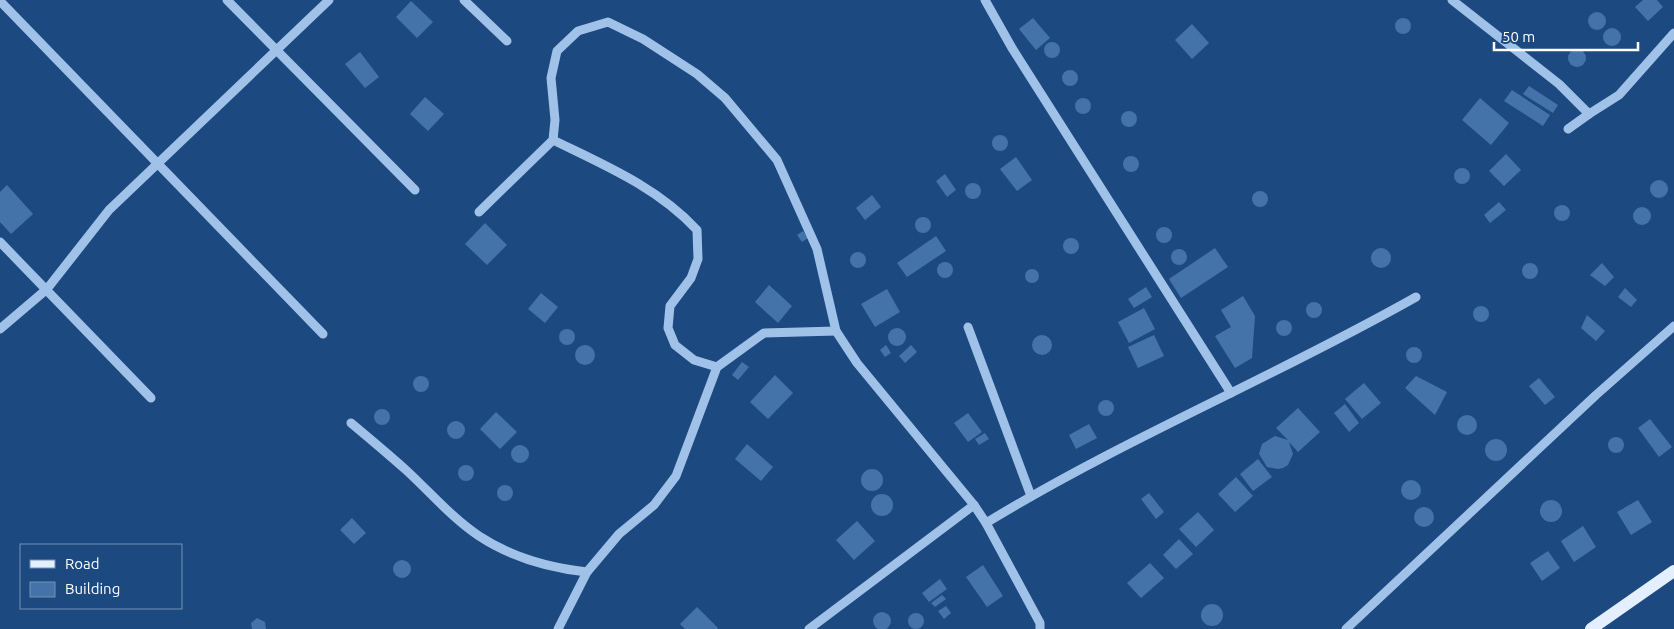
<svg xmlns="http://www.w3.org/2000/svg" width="1674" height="629" font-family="Ubuntu,sans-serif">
<rect width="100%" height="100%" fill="#1c4980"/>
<g fill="#4473aa">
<path d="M1643,0H1657L1663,7L1648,21L1635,7Z"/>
<path d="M411,1L433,22L417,38L396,17Z"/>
<circle cx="1597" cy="21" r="9"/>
<circle cx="1403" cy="26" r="8"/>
<path d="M1033,18L1050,38L1036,50L1019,29Z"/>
<path d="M1192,24L1209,43L1192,59L1175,40Z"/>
<circle cx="1612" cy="37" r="9"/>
<circle cx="1052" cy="50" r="8"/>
<circle cx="1577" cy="58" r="9"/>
<path d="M360,52L379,77L365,88L345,64Z"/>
<circle cx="1070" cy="78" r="8"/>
<path d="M1529,86L1558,105L1553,113L1523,94Z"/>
<path d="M1512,90L1550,115L1543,126L1504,101Z"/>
<path d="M425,97L444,114L428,131L410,114Z"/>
<circle cx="1083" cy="106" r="8"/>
<path d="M1480,98L1509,123L1491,145L1462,120Z"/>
<circle cx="1129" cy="119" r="8"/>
<circle cx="1000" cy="143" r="8"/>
<path d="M1506,154L1521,170L1504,186L1489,171Z"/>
<circle cx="1131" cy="164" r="8"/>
<path d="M1016,157L1032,180L1017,191L1000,169Z"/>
<circle cx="1462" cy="176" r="8"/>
<path d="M945,174L956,190L947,197L936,181Z"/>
<circle cx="1659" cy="189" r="9"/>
<circle cx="973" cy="191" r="8"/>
<path d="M7,185L33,214L11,234L0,222V192Z"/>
<circle cx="1260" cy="199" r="8"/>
<path d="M872,195L881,207L865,220L856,208Z"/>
<path d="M1499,202L1506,210L1490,223L1484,215Z"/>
<circle cx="1562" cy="213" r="8"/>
<circle cx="1642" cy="216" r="9"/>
<circle cx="923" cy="225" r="8"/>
<path d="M485,223L507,245L487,265L465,244Z"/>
<circle cx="1164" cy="235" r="8"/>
<path d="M803,231L808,238L802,242L797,235Z"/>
<path d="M936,236L946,251L907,277L897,263Z"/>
<circle cx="1071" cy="246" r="8"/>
<path d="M1215,248L1228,267L1181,298L1169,279Z"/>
<circle cx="1381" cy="258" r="10"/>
<circle cx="1179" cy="257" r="8"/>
<circle cx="858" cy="260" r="8"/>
<circle cx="945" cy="270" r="8"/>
<circle cx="1530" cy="271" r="8"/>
<path d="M1602,263L1614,277L1605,286L1590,275Z"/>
<circle cx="1032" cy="276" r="7"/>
<path d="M769,285L792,306L778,323L755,302Z"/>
<path d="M1146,287L1152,297L1134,308L1128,299Z"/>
<path d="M1625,288L1637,300L1631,307L1618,297Z"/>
<path d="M887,289L900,312L875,327L861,304Z"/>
<path d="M541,293L558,307L545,323L528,309Z"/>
<path d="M1243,296L1255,316L1252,358L1235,368L1215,336L1231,327L1221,310Z"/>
<circle cx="1314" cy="310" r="8"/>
<circle cx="1481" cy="314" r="8"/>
<path d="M1144,308L1155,329L1129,343L1118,322Z"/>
<path d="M1587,315L1605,331L1596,341L1581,328Z"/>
<circle cx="1284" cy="328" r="8"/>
<circle cx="897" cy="337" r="9"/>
<circle cx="567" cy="337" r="8"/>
<circle cx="1042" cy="345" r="10"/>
<path d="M1154,335L1164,356L1138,368L1128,347Z"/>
<path d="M886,345L891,353L885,357L880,350Z"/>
<path d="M911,345L917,352L905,363L899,356Z"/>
<circle cx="585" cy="355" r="10"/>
<circle cx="1414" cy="355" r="8"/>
<path d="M742,362L749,367L738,380L732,375Z"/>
<path d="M775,375L793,393L768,419L750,402Z"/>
<circle cx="421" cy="384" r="8"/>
<path d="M1416,376L1447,392L1435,415L1405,388Z"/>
<path d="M1539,378L1555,397L1545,405L1529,386Z"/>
<path d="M1364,383L1381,403L1362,419L1345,399Z"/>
<circle cx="1106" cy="408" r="8"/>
<path d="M1345,404L1359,423L1349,432L1334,413Z"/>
<path d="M1298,408L1320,432L1298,452L1289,442L1293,454L1288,465L1283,468L1278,469L1267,467L1259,454L1262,444L1275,436L1288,440L1276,428Z"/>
<circle cx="382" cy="417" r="8"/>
<path d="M496,412L517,432L500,449L480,429Z"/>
<path d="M968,413L982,432L968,442L954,423Z"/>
<circle cx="1467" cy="425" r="10"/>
<path d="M1650,419L1672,447L1659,457L1638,428Z"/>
<circle cx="456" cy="430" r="9"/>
<path d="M1089,424L1097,438L1076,449L1069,435Z"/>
<path d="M985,433L989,439L979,445L975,439Z"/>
<circle cx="1616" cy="445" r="8"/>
<circle cx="1496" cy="450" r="11"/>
<path d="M747,444L773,467L761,481L735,459Z"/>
<circle cx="520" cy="454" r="9"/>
<path d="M1258,459L1272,477L1253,491L1240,474Z"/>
<circle cx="466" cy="473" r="8"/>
<circle cx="872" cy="480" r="11"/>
<path d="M1236,477L1253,496L1235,512L1218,494Z"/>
<circle cx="1411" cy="490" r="10"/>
<circle cx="505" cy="493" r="8"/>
<path d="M1149,493L1164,512L1156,519L1141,499Z"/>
<circle cx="882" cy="505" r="11"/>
<path d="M1638,500L1652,522L1631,535L1617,512Z"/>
<circle cx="1551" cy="511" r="11"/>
<circle cx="1424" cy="517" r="10"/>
<path d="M1198,512L1214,530L1196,547L1179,529Z"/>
<path d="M352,518L366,533L354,544L340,530Z"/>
<path d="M857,521L875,541L854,560L836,540Z"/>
<path d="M1583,526L1596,547L1574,562L1561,541Z"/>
<path d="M1179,539L1193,554L1176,569L1163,555Z"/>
<path d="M1548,551L1560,568L1542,581L1530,563Z"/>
<circle cx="402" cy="569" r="9"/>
<path d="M1150,563L1164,578L1141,598L1127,583Z"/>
<path d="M983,565L1003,596L987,607L966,577Z"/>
<path d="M940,579L947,589L929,602L922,593Z"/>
<path d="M942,595L946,599L935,607L931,603Z"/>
<circle cx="1212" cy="615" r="11"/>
<path d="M946,606L951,613L944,619L938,611Z"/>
<path d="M697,607L718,628L717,629H685L680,624Z"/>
<circle cx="882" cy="621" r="9"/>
<circle cx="916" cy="621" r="8"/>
<path d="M257,618L265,622L266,629H252L251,623Z"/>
</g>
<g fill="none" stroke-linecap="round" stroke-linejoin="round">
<g stroke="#a0c2e9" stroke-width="9">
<path d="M227,0L415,190"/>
<path d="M464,0L507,41"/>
<path d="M985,0L1012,48L1231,393"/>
<path d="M1452,0L1559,84L1589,114L1619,95L1674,33"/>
<path d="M0,1L323,334"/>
<path d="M1568,129L1589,114"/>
<path d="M553,140C604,165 657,187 697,230L698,259L691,278L670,306L668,328L675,345L694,360L717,367"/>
<path d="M479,212L553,140L555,120L551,78L557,51L578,31L608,22L643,39L697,74L725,98L777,160L817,249L836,331L857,363L974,505L986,523L1040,623V629"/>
<path d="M0,242L151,398"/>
<path d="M968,327L1031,496"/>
<path d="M0,329L47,289L109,210L329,0"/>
<path d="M351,423C369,438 388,454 406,470C430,492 452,518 479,536C511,557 550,568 587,572"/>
<path d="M986,523C1125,438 1275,377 1416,297"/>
<path d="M558,629L587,572L619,534L654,505L676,476L717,367L764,333L836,331"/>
<path d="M809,629L974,505"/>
<path d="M1346,629L1596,395L1674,326"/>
</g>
<path stroke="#e3eefe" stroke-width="12" d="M1591,629L1674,571"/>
</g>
<rect x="20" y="544" width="162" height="65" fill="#1c4980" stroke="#7792b3"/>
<rect x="30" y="560" width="25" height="8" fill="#e3eefe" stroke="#7792b3"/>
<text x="65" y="569" font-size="15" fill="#ffffff">Road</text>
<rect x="30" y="582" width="25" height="15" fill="#4473aa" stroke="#7792b3"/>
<text x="65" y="594" font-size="15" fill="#ffffff">Building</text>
<path d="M1494 42v8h144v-8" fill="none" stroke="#ffffff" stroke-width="2.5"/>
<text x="1502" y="42" font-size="15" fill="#ffffff" stroke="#1c4980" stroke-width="4" paint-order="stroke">50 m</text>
</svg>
